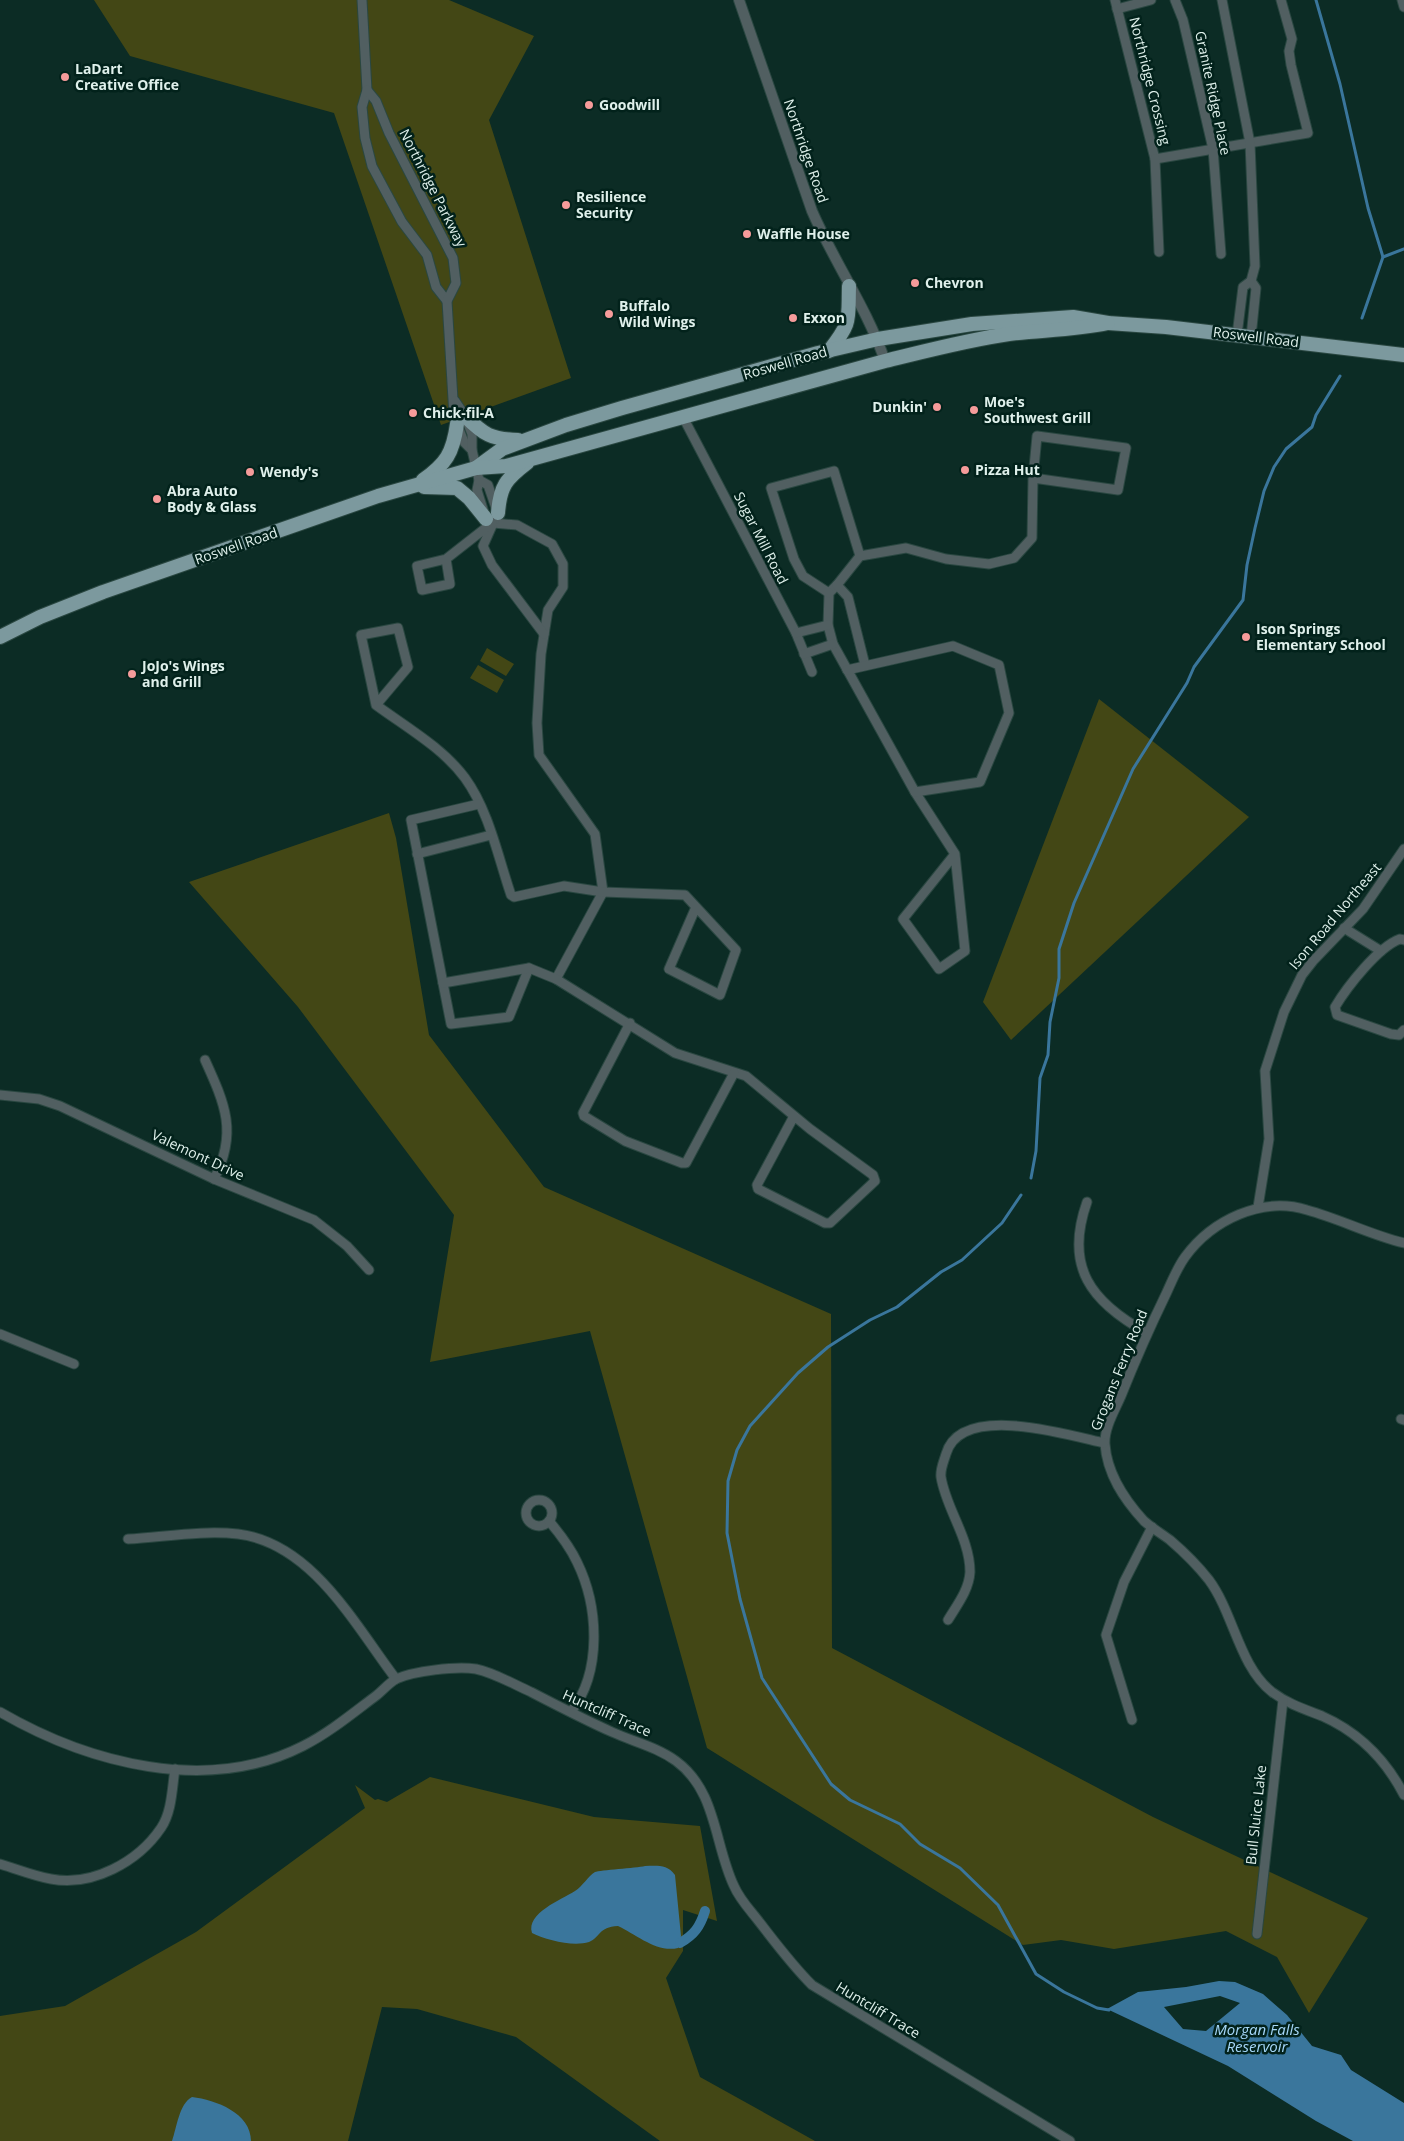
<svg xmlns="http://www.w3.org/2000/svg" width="1404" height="2141" font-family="'Open Sans',sans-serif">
<rect width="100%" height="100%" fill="#0c2c25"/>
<g fill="#434715">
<path d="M94,0H449L534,36L489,120L571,378L441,425L334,113L130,56Z"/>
<path d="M487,648L514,664L506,676L480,661Z"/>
<path d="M478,665L504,680L497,693L470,678Z"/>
<path d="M1099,699L1249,817L1011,1040L983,1002Z"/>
<path d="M389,813L396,838L429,1035L544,1187L831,1314L832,1648L1153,1817L1368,1918L1309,2013L1277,1957L1226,1931L1114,1949L1061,1940L1023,1945L707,1748L590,1331L430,1362L454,1215L298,1007L189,882Z"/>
<path d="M430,1777L594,1817L700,1826L717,1921L683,1910V1951L666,1978L700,2077L815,2141H660L516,2037L417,2009L382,2007L348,2141H0V2016L65,2006L196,1932L365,1808L355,1785L375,1800L378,1799L387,1802Z"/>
</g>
<g fill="#3a769c" fill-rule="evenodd">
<path d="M645,1866C657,1866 667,1864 675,1875L681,1936L678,1948C657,1953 637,1935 618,1926C598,1927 601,1937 589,1942C573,1947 546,1940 532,1933C526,1913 561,1900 575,1891C583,1886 588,1876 595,1872C600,1870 636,1868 645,1866Z"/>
<path d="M1219,1981L1235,1982L1263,1994L1287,2015L1312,2046L1341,2055L1351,2070L1404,2103V2141H1353L1316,2121L1228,2066L1107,2009L1138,1992L1186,1987ZM1220,1996L1240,2003L1206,2031L1183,2029L1164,2007Z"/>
<path d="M192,2097C216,2100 251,2113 251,2141H172C177,2127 179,2104 192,2097Z"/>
</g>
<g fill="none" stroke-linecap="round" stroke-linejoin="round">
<g stroke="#3a769c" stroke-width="3">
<path d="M1316,0L1340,84L1368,208L1383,257L1362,318"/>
<path d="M1383,257L1404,249"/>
<path d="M1031,1178L1036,1151L1040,1078L1048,1055L1050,1022L1059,978V949L1074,903L1133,769L1187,683L1194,667L1243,600L1247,565L1255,528L1264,491L1274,467L1286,449L1312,427L1316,415L1340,376"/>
<path d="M1021,1195L1002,1223L962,1260L941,1272L897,1307L870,1320L828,1347L798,1373L750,1426L737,1450L728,1481L727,1533L740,1599L762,1678L831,1784L850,1800L900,1824L920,1844L960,1868L998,1905L1036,1974L1064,1992L1097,2008L1109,2010"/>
</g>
<path stroke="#3a769c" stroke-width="10" d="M680,1943C694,1935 700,1927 705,1911"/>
<defs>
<g id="minor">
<path d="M362,0L367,90L362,107L365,138L372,166L402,222L427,255L436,287L447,301"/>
<path d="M1115,0L1155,159L1308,133L1291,65L1289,51L1292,39L1281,0"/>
<path d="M1175,0L1183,20L1213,149L1221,254"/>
<path d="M1222,0L1250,143L1255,266L1251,281L1243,287L1237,335"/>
<path d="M1402,0L1404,7"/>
<path d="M1117,9L1151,0"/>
<path d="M367,90L376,101L389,133L453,258L456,283L447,301L454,416L464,442L472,450"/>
<path d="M1155,159L1159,252"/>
<path d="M1251,281L1256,288L1251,337"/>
<path d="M455,401L465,416L472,434V450L479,480L477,490L486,519L493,523L517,525L552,544L563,564V587L548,610L541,654L537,723L539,755L595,834L603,892L556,979"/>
<path d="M683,417L796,633L812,672"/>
<path d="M479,480L488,485L496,508"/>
<path d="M495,519L483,546L492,565L544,634"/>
<path d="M446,559L417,566L422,590L450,584L446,559L492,523"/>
<path d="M837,585L829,593L828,625L833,644L915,792L955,854L965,951L939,969L903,919L955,854"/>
<path d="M829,593L803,576L794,559L771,488L834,471L860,556"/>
<path d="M796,633L828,625"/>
<path d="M804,654L833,644"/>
<path d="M865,665L848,597L837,585L860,556L906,548L946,559L989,564L1014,558L1032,538L1033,478L1037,436L1126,448L1118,490L1033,478"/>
<path d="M847,670L953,646L999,665L1009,713L980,782L915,792"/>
<path d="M376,705L408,667L398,628L361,635L376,705C406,727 443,748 465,778C489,811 498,857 511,895L514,897L564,886L603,892L685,895L736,950L720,995L669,969L696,907"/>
<path d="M479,804L411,820L451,1024L509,1017L529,968"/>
<path d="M417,854L491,835"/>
<path d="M1344,928L1381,951"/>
<path d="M1404,940L1400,939C1378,947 1347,987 1335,1007L1337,1015L1391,1034L1399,1035L1404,1030"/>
<path d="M443,983L529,968L556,979L675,1053L746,1076L810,1129L873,1175L875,1181L830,1223H825L758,1189L757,1185L794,1116"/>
<path d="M630,1023L583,1113L584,1116L625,1141L682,1163H686L734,1073"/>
<path d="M205,1060C225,1104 238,1133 214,1179"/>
<path d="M0,1095L39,1099L60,1106L214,1179L314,1220L347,1246L369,1270"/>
<path d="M1087,1202C1064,1267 1091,1302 1147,1333"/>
<path d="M1258,1207L1269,1139L1265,1071L1284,1012L1302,975L1313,961L1363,909L1404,849"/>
<path d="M1404,1243C1371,1235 1340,1219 1307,1210C1262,1196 1212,1220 1185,1257C1177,1268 1172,1281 1166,1294C1150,1327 1135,1361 1121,1396C1115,1410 1104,1428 1105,1444C1107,1474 1124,1499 1144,1521C1152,1528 1162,1534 1170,1540C1184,1552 1198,1566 1209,1580C1234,1614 1239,1666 1272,1692C1288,1704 1304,1709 1322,1716C1358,1732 1386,1760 1404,1795"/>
<path d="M0,1334L74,1364"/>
<path d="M1401,1419L1404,1420"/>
<circle cx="539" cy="1513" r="13"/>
<path d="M549,1521C560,1534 570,1547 577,1562C599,1607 602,1672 571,1712"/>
<path d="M128,1539C164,1537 202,1530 238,1534C312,1543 355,1625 396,1679"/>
<path d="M948,1620C957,1605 969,1590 970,1572C970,1538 946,1509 941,1477C940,1469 944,1461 946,1454C961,1402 1068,1435 1104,1443"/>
<path d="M0,1712C88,1763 207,1795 303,1746C329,1733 353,1713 377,1695C383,1690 389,1683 396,1679C414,1671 456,1666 476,1669C495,1673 513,1684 531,1692C558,1706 585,1720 612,1732C634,1742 657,1747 676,1761C717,1791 714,1844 734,1886C739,1898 749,1909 757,1919C775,1942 791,1964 812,1985L1070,2141"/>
<path d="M1132,1720L1106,1635L1124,1582L1152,1527"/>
<path d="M0,1864C17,1869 34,1876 51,1879C92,1887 138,1862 161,1828C172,1812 172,1788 175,1769"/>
<path d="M1257,1934L1283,1700"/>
</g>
<path id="tertiary" d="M739,0L812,211C834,262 867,308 885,361"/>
<g id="primary">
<path d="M829,351C852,322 848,321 849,286"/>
<path d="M465,416C484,435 491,439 518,440"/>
<path d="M476,468L502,449L566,425L622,408L818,353L878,339L972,324L1073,317L1108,323L1166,327L1404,355"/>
<path d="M423,480C446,464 453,453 457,424"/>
<path d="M424,487L457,488L469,498L486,519"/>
<path d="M498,513C500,486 506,479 527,463"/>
<path d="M0,637L40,617L103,592L378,496L476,468L506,466L885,361C926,351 967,340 1009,334C1043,330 1075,330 1108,323"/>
</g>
</defs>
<use href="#minor" stroke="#2a4741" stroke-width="11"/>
<use href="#tertiary" stroke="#2a4741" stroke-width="12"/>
<use href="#primary" stroke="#2a4741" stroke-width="16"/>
<use href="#minor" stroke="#515f61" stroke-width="9"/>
<use href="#tertiary" stroke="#515f61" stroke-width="10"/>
<use href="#primary" stroke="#7c999e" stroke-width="14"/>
</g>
<g fill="#f59b9a" stroke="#02221b" stroke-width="2">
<circle cx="65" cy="77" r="5"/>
<circle cx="589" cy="105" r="5"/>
<circle cx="566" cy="205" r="5"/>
<circle cx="747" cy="234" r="5"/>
<circle cx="915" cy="283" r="5"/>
<circle cx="609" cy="314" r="5"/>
<circle cx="793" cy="318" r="5"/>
<circle cx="937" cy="407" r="5"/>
<circle cx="974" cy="410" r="5"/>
<circle cx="413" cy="413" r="5"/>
<circle cx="965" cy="470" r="5"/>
<circle cx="250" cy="472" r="5"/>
<circle cx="157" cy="499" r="5"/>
<circle cx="1246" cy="637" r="5"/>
<circle cx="132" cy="674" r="5"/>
</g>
<g text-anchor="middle" stroke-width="5" stroke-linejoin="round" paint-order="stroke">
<g font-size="14" font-weight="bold" fill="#dff0eb" stroke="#02221b" text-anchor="start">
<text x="75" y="74">LaDart<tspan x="75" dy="16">Creative Office</tspan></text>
<text x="599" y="110">Goodwill</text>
<text x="576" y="202">Resilience<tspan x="576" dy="16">Security</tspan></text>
<text x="757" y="239">Waffle House</text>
<text x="925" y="288">Chevron</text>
<text x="619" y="311">Buffalo<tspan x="619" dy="16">Wild Wings</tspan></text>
<text x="803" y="323">Exxon</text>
<text x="984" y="407">Moe's<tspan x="984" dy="16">Southwest Grill</tspan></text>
<text x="927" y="412" text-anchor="end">Dunkin'</text>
<text x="423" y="418">Chick-fil-A</text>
<text x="975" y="475">Pizza Hut</text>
<text x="260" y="477">Wendy's</text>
<text x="167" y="496">Abra Auto<tspan x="167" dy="16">Body &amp; Glass</tspan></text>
<text x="1256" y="634">Ison Springs<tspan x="1256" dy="16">Elementary School</tspan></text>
<text x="142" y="671">JoJo's Wings<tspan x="142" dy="16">and Grill</tspan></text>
</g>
<g font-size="14" fill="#dff0eb" stroke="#02221b">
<text transform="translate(1150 81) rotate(76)" y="5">Northridge Crossing</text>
<text transform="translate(1213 93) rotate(78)" y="5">Granite Ridge Place</text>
<text transform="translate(806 151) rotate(71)" y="5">Northridge Road</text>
<text transform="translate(433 188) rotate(63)" y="5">Northridge Parkway</text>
<text transform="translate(1256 337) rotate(7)" y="5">Roswell Road</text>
<text transform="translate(785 363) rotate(-16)" y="5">Roswell Road</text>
<text transform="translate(761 538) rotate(63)" y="5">Sugar Mill Road</text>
<text transform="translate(236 546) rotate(-19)" y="5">Roswell Road</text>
<text transform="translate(1335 916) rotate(-50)" y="5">Ison Road Northeast</text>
<text transform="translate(198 1155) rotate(25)" y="5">Valemont Drive</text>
<text transform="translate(1119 1370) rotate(-68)" y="5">Grogans Ferry Road</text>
<text transform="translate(607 1713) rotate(24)" y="5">Huntcliff Trace</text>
<text transform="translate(1256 1815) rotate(-84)" y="5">Bull Sluice Lake</text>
<text transform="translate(878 2010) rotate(31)" y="5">Huntcliff Trace</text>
</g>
<g font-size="15" font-style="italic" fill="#a6d7f9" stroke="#02221b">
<text x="1257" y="2035">Morgan Falls<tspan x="1257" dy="17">Reservoir</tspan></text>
</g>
</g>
</svg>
